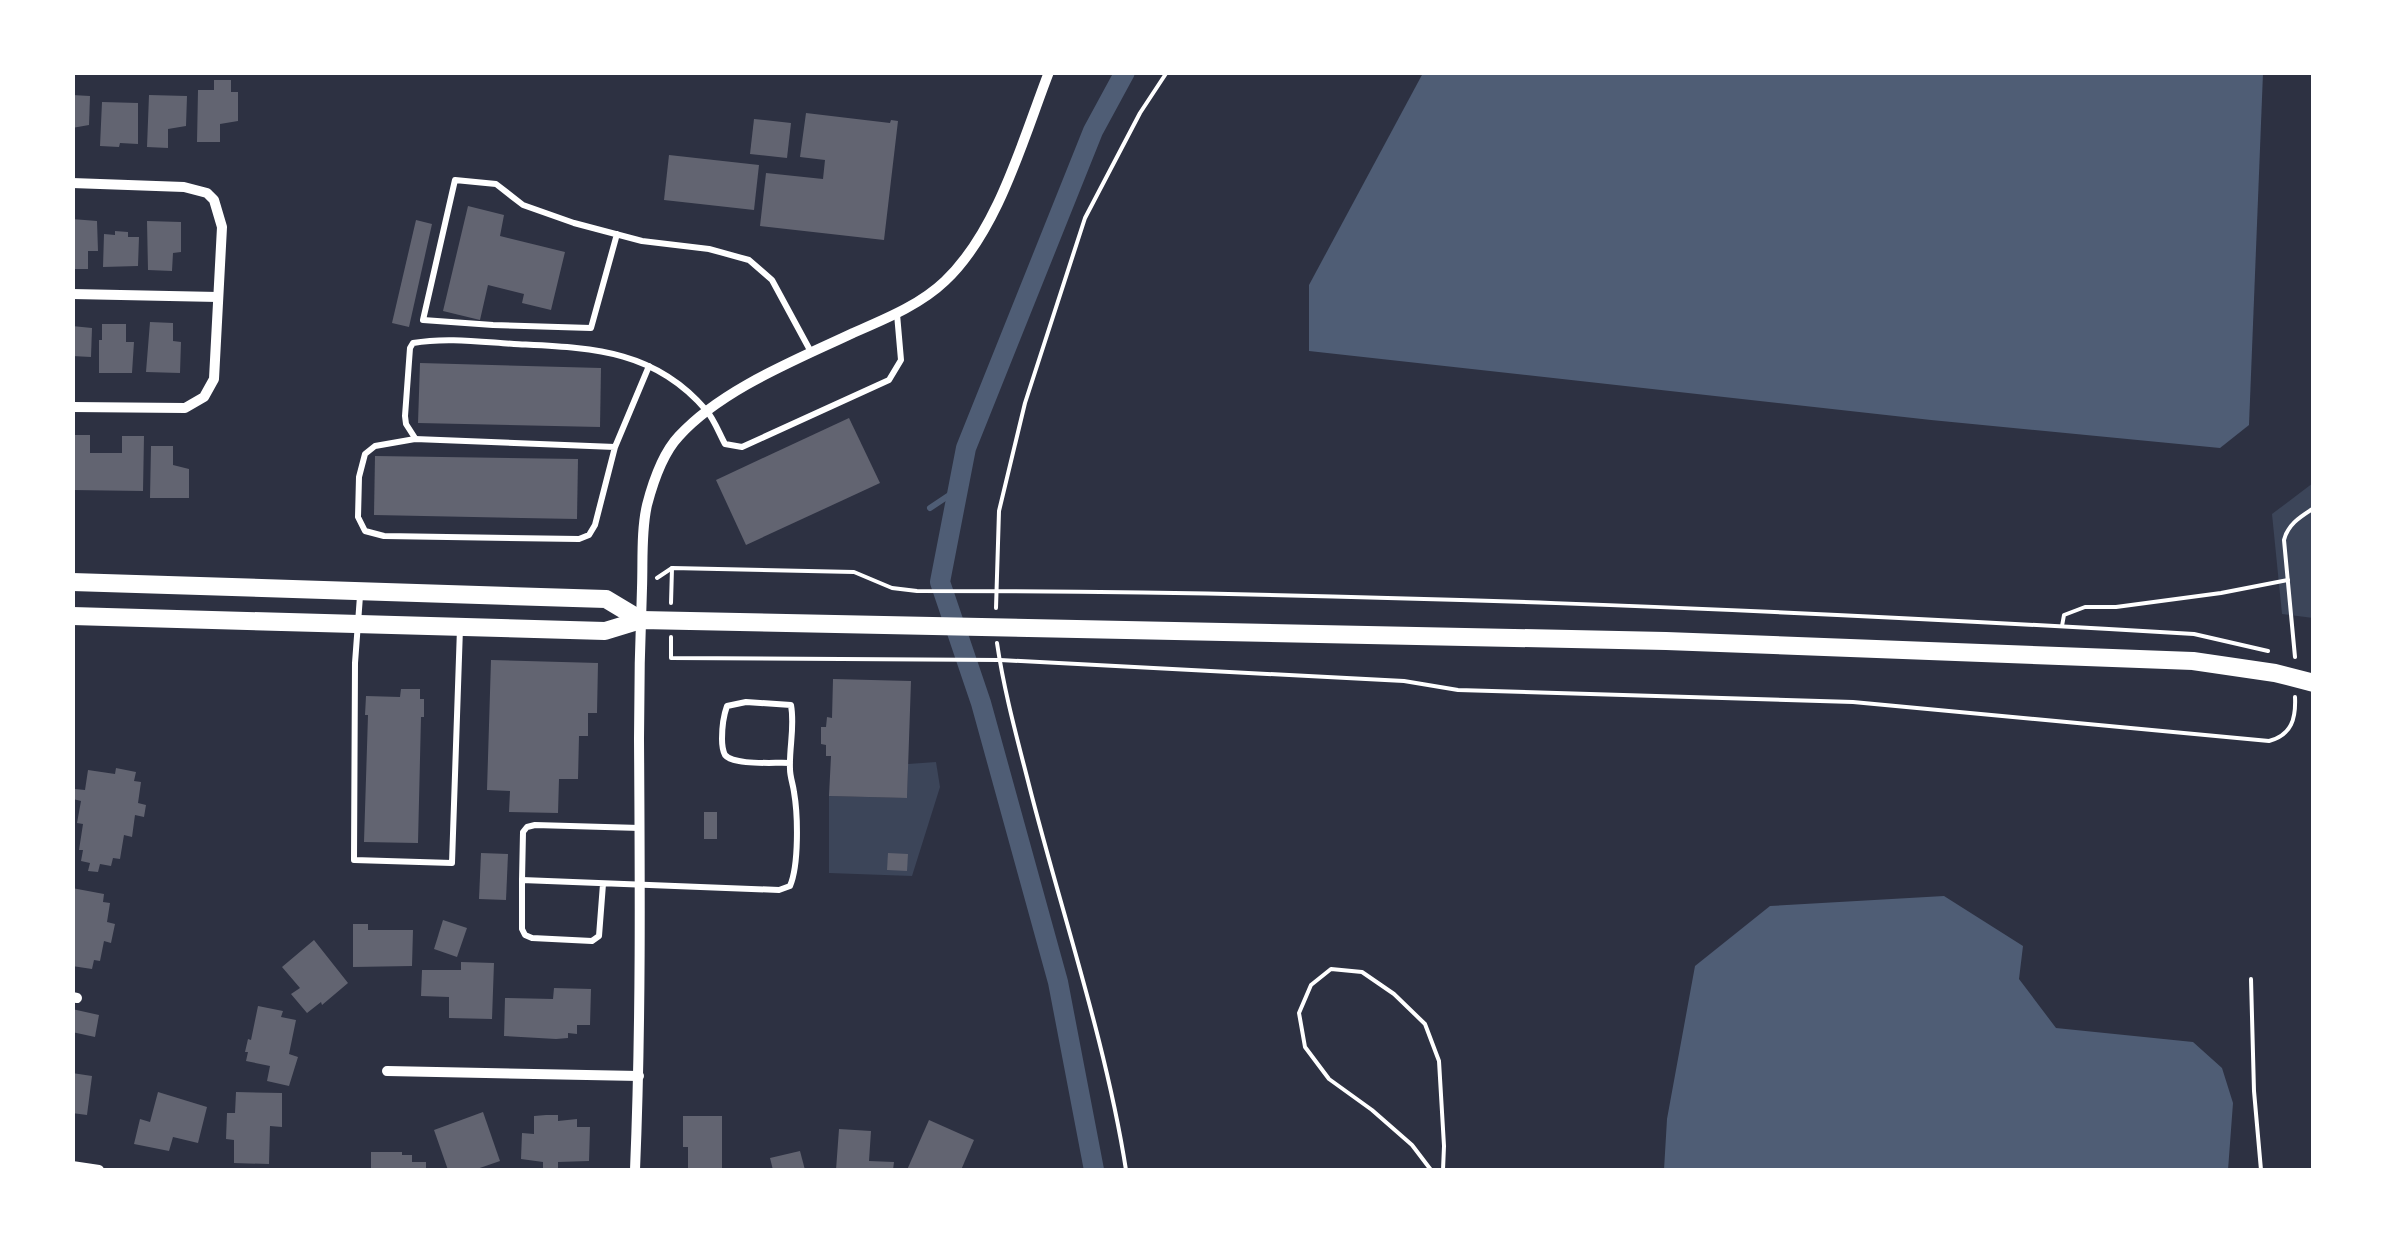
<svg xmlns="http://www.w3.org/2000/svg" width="2386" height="1243" font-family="Inter,sans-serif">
<rect width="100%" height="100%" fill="#2d3142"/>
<g fill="#3c4559">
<path d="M2313,483V618L2282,614L2272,514Z"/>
<path d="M936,762L940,787L912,876L829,873V796L907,798L908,764Z"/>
</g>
<g fill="#4f5d75">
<path d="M1423,73H2263L2249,425L2220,448L1931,420L1309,351V285Z"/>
<path d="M1944,896L2023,946L2019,979L2056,1028L2193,1042L2222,1068L2233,1103L2228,1170H1664L1667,1119L1695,966L1770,906Z"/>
</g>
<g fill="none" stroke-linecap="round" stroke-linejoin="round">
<path stroke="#4f5d75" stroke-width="6" d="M930,508L957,490"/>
<path stroke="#4f5d75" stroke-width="20" d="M1094,1170L1058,982L981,703L940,582L966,448L1093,131L1125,72"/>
</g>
<g fill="#626471">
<path d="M214,80H231V92H238V121L220,124V142H197L198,90H214Z"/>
<path d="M72,95L90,96L89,125L72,128Z"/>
<path d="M149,95L187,96L186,126L168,129V148L147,147Z"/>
<path d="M102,102L138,103V144L120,143L119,147L100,146Z"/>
<path d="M806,113L890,123L891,120L898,121L884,240L760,226L766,173L823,179L825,160L800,157Z"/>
<path d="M754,119L791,123L787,158L750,154Z"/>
<path d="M669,155L759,165L754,210L664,200Z"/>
<path d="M468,206L504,215L500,236L565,252L551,310L522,303L524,294L488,285L480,320L443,311Z"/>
<path d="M72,219L97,221L98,251H88V269H72Z"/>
<path d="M416,220L432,224L409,327L392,323Z"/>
<path d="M147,221L181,222V252L173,253L172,271L148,270Z"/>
<path d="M115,231L128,232V237H139L138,266L103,267L104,234L115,235Z"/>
<path d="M150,322L173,323V341L181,342L180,373L146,372Z"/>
<path d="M102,324H126V342H134L132,373H99V340H102Z"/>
<path d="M72,326L92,328L91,357L72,356Z"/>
<path d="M420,363L601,368L600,427L418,423Z"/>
<path d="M849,418L880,483L746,545L716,480Z"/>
<path d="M72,435H90V453H122V436H144L143,491L72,490Z"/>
<path d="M151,446H173V465L189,469V498H150Z"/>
<path d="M375,456L578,459L577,519L374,515Z"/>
<path d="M491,660L598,663L597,713H588V736H579L578,779H559L558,813L509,812L510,791L487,790Z"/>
<path d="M833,679L911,681L907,798L829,796L831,756H826V745L821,744V727H826L827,717L832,718Z"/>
<path d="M401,689H420V699H424V717H421L418,843L364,842L368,715H365L366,696L400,697Z"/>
<path d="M116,768L136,772L134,781L141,782L138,803L146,805L144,817L135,815L132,837L124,835L120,859L113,858L111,866L100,864L98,872L88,871L90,863L81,861L83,850H79L83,824L77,823L81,801L73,799L75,789L85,790L88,770L115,774Z"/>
<rect x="704" y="812" width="13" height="27"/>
<path d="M481,853L508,854L506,900L479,899Z"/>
<path d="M888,853L908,854L907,871L887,870Z"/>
<path d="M72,888L104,894L103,902L110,903L107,922L115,924L111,943L104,941L100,961L94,960L92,969L72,966Z"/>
<path d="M443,920L467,928L457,957L434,949Z"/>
<path d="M353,924H368V930H413L412,966L353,967Z"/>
<path d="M314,940L348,983L322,1005L321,1002L307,1013L291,994L300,988L282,967Z"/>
<path d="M461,962L494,963L492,1019L449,1018V997L421,996L422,970H461Z"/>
<path d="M554,988L591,989L590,1025H577V1034L568,1033V1038L556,1039L504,1036L505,998L553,999Z"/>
<path d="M258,1006L283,1011L281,1017L296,1020L289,1054L298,1057L289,1086L267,1081L270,1066L246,1061L248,1052H245L248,1039L251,1040Z"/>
<path d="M72,1009L99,1015L95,1037L72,1032Z"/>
<path d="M72,1073L92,1076L87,1115L72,1113Z"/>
<path d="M158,1092L207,1107L198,1143L173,1137L169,1151L134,1144L140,1119L150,1122Z"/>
<path d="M236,1092L282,1093V1127L270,1126L269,1164L234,1163V1140L226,1139L227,1113H235Z"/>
<path d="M483,1112L500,1161L474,1170H448L434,1130Z"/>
<path d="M546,1115H558V1121L577,1119V1127H590L589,1161L558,1162V1170H543V1162L521,1159L522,1133L534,1134V1116Z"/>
<path d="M683,1116H722V1170H688V1147H683Z"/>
<path d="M929,1120L974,1140L961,1170H907Z"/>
<path d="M839,1129L871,1131L869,1161L894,1162L893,1170H836Z"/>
<path d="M800,1151L805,1170H773L770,1158Z"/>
<path d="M371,1152H402V1155H412V1162H426V1170H371Z"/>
</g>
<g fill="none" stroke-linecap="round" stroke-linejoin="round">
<g stroke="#fff" stroke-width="4">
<path d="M657,578L672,568L854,572L892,588L917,591C1343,591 1769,609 2194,634L2268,651"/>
<path d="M671,603L672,568"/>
<path d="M996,608L999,511L1025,403L1085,218L1140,113L1167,72"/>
<path d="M2062,626L2064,615L2085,607H2116L2221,593L2288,580"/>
<path d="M671,637V658L1000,660L1404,681L1458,690L1853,702L2269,741C2292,735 2296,718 2295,697"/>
<path d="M997,643C1004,691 1017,738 1029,785C1061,911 1106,1042 1126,1170"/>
<path d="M2295,657L2284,540C2288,524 2300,517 2314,508"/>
<path d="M2251,979L2254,1091L2261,1170"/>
<path d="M1431,1170L1412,1145L1372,1110L1329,1079L1305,1047L1299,1013L1311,985L1331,969L1362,972L1394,994L1425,1024L1439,1061L1444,1146L1443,1170"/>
</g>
<g stroke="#fff" stroke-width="6">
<path d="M617,234L591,328L493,325L423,320L455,180L496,184L523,205L574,223L642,241L709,249L749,260L772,280L811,352"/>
<path d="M415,438L406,424L405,416L410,348L413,343C446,337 482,342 514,344C589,348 653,348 706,410C714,419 719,433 725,444L742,447L889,380L901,360L897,314"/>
<path d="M615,447L595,525L589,535L579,539L384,536L365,531L358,517L359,477L365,454L375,446L415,439L615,447L649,366"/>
<path d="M360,596L355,663L354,860L452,863L460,628"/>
<path d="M522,880L523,832L527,827L535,825L640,828"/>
<path d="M603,884L599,936L592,941L532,938L525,935L522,929V880L779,890L790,886C799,865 798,815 794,792C793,784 790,777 790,769C789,747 795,727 791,705L746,702L727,706C723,717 722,727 722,739C722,743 723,751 725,755C734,766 776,762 790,763"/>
</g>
<g stroke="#fff" stroke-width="10">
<path d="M72,183L184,187L207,193L214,200L222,227L214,379L204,397L185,408L72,407"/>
<path d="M72,294L218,297"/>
<path d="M72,997L77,998"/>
<path d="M387,1071L639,1076"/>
<path d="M72,1166L99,1170"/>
<path d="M635,1170C641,1027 640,883 639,739C639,688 640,638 642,588C643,561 641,531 647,505C653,482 662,454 679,436C722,389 796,360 853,333C885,319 920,305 945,281C998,231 1023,139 1049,72"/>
</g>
<g stroke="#fff" stroke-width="18">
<path d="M72,582L606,599L641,620"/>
<path d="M72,616L605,631L641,620L1666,641L2193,661L2275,673L2314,683"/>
</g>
</g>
<rect width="2386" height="1243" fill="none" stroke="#ffffff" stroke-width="150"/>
</svg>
